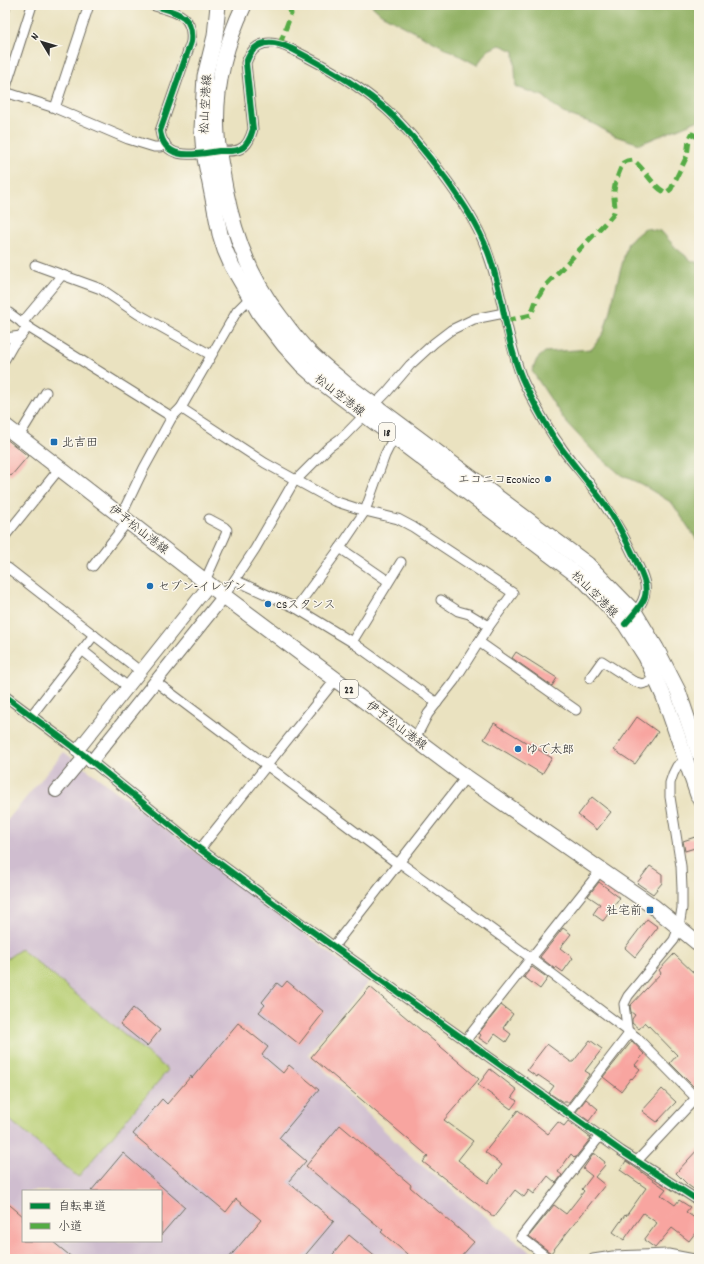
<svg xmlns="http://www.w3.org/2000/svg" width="704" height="1264" font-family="Dekko,'Klee One',sans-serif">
<rect width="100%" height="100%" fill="#fbf7ec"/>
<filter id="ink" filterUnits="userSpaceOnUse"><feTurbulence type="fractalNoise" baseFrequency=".025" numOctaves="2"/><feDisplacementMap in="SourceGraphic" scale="8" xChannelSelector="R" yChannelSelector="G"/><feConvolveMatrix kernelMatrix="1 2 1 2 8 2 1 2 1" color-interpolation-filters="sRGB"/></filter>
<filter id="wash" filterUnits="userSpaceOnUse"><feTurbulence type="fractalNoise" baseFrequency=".012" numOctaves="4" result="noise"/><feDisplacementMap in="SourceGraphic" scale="16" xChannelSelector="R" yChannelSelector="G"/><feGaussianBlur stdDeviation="0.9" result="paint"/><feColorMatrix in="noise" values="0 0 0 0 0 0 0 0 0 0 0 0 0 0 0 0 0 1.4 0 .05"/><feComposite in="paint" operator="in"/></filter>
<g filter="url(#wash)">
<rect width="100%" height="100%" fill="#eae2c0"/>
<path fill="#cfbdcf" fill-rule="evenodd" d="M64,752L368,982L308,1054L410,1156L539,1259H5V823ZM23,1191H161V1241H23Z"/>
<path fill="#b7ce72" stroke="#717c4e" d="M21,949L168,1070L78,1177L5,1116V960Z"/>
<g fill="#91b164" stroke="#5e6e48">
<path d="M371,5H699V120L640,144L615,136L592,123L563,113L543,96L516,87L514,51L500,45L488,50L477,65L381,14Z"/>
<path d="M645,228L661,231L676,248L692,261L699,263V543L672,503L641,484L621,475L593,451L565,421L532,371L537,359L545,352L592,349L604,332L628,242Z"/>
</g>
<g id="blocks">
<g fill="#f8a5a0">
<path d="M5,438L28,456L11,476L5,471Z"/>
<path d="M516,652L557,678L552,686L512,658Z"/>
<path d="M637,717L658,732L635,764L614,750Z"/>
<path d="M494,723L552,758L542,774L484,739Z"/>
<path d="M592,797L611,812L597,830L578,815Z"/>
<path d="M695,837L698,847L685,851L683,841Z"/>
<path d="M650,866L662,874V883L653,894L637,883Z"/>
<path d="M599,882L620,898L603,921L593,914L600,904L588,896Z"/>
<path d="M647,919L658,927L635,957L625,948Z"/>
<path d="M563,928L571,934L560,948L573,958L563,972L556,967L555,969L540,957Z"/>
<path d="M674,954L696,975L695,977L699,981V1092L670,1063L677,1055L645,1022L639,1029L632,1023V1019L635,1015L631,1012L630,1006L661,973L659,970Z"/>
<path d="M532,967L548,978L540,989L524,977Z"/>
<path d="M287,981L324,1012L299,1044L259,1012L265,1005L262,1002L277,983L282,987Z"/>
<path d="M370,987L479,1079L444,1120L473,1141L458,1160L488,1183L502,1165L485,1152L518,1110L548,1134L558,1122L564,1126L568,1121L591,1138L575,1158L571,1154L558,1172L562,1175L556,1183L548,1176L534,1194L529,1190L524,1197L515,1190L494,1217L423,1162L428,1156L311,1057Z"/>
<path d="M501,1005L513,1014L503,1028L511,1034L506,1042L495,1034L488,1044L479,1038L481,1035L479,1033Z"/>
<path d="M133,1008L160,1030L147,1046L120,1024Z"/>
<path d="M238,1023L268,1047L262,1055L283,1073L289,1065L319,1090L279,1138L306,1161L288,1182L334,1221L302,1259H228L261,1220L236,1199L226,1212L133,1134L162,1099L167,1104L191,1076L192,1078Z"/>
<path d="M590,1040L602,1049L585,1071L590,1074L569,1102H563L549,1093L554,1086L538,1075L537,1077L527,1070L547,1044L571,1062H573Z"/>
<path d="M632,1041L644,1054L635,1065L640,1069L632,1079L631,1078L621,1091L603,1077Z"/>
<path d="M490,1069L517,1090L512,1097L517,1101L511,1109L478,1085Z"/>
<path d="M662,1089L676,1102L657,1122L642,1111Z"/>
<path d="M586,1099L598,1109L589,1121L576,1112Z"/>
<path d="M340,1125L411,1185L410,1187L474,1242L459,1259H413L381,1232L383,1230L306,1166Z"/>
<path d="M699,1148V1193L688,1185L676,1173Z"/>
<path d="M123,1153L185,1207L161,1235V1191H91Z"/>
<path d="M594,1153L605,1162L604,1164L605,1165L595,1177L605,1185L551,1253L529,1236L554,1205L566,1214L584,1191L582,1189L592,1176L583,1169Z"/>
<path d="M626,1161L666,1189L661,1195L675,1205L679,1200L690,1207L686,1212L699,1221V1228L689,1241L672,1228L655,1248L644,1240L657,1223L643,1213L624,1240L613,1232L625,1215L626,1216L646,1188L620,1170Z"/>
<path d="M5,1201L23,1216V1241H52L74,1259H5Z"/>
<path d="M349,1235L378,1259H329Z"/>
</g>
</g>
</g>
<g filter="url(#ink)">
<use href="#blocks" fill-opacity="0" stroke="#6e6b5f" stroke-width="1"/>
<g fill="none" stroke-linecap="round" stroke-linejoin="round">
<defs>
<g id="minor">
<path d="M152,5C174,12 194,13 191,42L160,131C165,163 196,154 219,151C225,151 235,152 240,149C248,146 251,136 253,129L246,63C254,40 271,39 291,49C324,65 359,85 387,110C410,131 429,156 448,182C464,204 480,228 488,254C498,281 503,310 510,338C514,354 518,371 525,385C535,405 546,426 559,444C567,457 578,468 587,480C605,504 621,529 634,557C638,566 644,575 645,585C647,597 640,606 633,615"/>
<path d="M5,8V9"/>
<path d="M5,90L32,5"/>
<path d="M5,92L55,108L128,139L154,147H160L165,143"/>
<path d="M55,108L89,5"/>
<path d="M35,265L101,289L138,314L211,355"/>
<path d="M5,310L28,327L172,417"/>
<path d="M22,323L62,275"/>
<path d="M5,338L21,336"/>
<path d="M5,359L13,345L28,327"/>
<path d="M181,408L265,463L334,501L365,511L398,519L413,527L513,593L489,626L454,681L428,714L415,739"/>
<path d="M19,436L46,392"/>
<path d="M121,516L144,468L172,417L181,408L237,311L250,298"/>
<path d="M5,536L60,468"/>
<path d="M340,548L388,581"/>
<path d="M93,566L128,521"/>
<path d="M5,572L8,568L140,671"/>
<path d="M235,580L296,608L352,642L437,703"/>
<path d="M205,581L226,534L227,530L224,527L209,519"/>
<path d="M224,596L255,549L293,483L329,447L344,436L387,392L410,365L434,343L451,330L474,319L504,313"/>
<path d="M441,600L458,611L469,614L489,626"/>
<path d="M296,608L340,548L365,511L385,455L394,437"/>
<path d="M352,642L401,562"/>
<path d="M479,642L576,710"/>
<path d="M82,650L128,687"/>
<path d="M590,678L602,661L633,681L642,684L657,680"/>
<path d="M156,682L398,864"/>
<path d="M5,696L85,756L200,849L302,924L621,1151L699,1201"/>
<path d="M31,716L94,635"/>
<path d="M200,849L336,679"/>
<path d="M399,862L531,958L636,1037L699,1101"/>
<path d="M333,947L466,777"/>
<path d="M466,1040L601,870"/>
<path d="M568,1113L628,1035L624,1004L628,996L674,940L679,927L682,908V889L681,866L670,797V783L673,774L677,766L686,760"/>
<path d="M637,1161L696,1098"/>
<path d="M549,1259L521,1237L600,1136"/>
<path d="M593,1259L613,1256L668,1254L694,1259"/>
</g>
<g id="tertiary">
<path d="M77,751L210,584"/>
<path d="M91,762L224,596"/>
<path d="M56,791L85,756"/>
</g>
<g id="primary">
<path d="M218,5L215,36L205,76L202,129L204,153L220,234L225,250L232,266L260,314L284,345L303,366L320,381L585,581L625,624L646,657L664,697L699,798"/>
<path d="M244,5C225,45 214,90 217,135C218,153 222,171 225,188C234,235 251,281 281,318C289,329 298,341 308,351C320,363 334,374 347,385L587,564L635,613L656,648L678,691L699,753"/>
<path d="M5,426L224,596L466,777L654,907L699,944"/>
</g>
</defs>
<use href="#minor" stroke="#6e6b5f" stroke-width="11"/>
<use href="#tertiary" stroke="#6e6b5f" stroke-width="14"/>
<use href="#primary" stroke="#6e6b5f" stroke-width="17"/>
<use href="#minor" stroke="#fff" stroke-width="9"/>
<use href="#tertiary" stroke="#fff" stroke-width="12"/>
<use href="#primary" stroke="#fff" stroke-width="15"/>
<g stroke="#54ab44" stroke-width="5" stroke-dasharray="10 5" stroke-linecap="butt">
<path d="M280,44L291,14L290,9L281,5"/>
<path d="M506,321L531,315L536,301L544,287L606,222C620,210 613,206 614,191C615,182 619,172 623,163L627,161L633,160C645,169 652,186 666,193L671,189L687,156L689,140L692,134L696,136L699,148"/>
</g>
<defs>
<g id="cycleway">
<path d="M152,5C174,12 194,13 191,42L160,131C165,163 196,154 219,151C225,151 235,152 240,149C248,146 251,136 253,129L246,63C254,39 272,39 292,49C323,65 363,88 389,112C410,132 428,155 446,179C462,202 478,225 488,252C504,294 505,344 525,385C535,405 546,427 559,445C574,466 591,485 606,506C619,524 628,544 637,563C641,573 648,585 645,596C643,605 631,617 625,624"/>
<path d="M5,696L85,756L200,849L302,924L621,1151L699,1201"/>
</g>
</defs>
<use href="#cycleway" stroke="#fbf7ec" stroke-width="8"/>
<use href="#cycleway" stroke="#00873e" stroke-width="6"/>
</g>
</g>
<g fill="#1f6fb2" stroke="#fbf7ec" stroke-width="1.5">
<rect x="50" y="438" width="8" height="8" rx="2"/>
<circle cx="548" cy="479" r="4"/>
<circle cx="150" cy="586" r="4"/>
<circle cx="268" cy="604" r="4"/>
<circle cx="518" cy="749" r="4"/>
<rect x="646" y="906" width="8" height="8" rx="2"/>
</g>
<g text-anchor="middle" stroke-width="3" stroke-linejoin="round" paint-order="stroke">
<g fill="#fbf7ec" stroke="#696865" stroke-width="1">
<rect x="379" y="423" width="16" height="18" rx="3"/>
<rect x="340" y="680" width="18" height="18" rx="3"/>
</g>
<g font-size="11" font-weight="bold" fill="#2b2b2b">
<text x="387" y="436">18</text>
<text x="349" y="693">22</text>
</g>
<g font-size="12" fill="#2b2b2b" stroke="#fbf7ec">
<text transform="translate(205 104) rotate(-87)" y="4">松山空港線</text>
<text transform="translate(340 395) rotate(38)" y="4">松山空港線</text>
<text transform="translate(139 529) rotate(38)" y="4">伊予松山港線</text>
<text transform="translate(595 594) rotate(45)" y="4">松山空港線</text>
<text transform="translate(397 725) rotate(37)" y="4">伊予松山港線</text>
</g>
<g font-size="12" fill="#2b2b2b" stroke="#fbf7ec" text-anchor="start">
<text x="62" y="446">北吉田</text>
<text x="540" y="483" text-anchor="end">エコニコEcoNico</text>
<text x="158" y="590">セブン-イレブン</text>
<text x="276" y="608">CSスタンス</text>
<text x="526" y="753">ゆで太郎</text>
<text x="642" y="914" text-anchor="end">社宅前</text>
</g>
</g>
<rect width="704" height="1264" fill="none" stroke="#fbf7ec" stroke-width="20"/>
<rect x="22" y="1190" width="140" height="52" fill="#fbf7ec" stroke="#a8a59f"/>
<rect x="30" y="1203" width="20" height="6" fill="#00873e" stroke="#a8a59f"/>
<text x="58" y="1210" font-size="12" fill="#2b2b2b">自転車道</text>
<rect x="30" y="1223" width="20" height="6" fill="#54ab44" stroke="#a8a59f"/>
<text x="58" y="1230" font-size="12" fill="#2b2b2b">小道</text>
<g transform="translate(42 42) rotate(308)" stroke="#fbf7ec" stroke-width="3" paint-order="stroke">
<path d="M0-3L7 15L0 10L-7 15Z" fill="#2b2b2b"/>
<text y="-6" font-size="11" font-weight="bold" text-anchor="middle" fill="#2b2b2b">N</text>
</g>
</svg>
